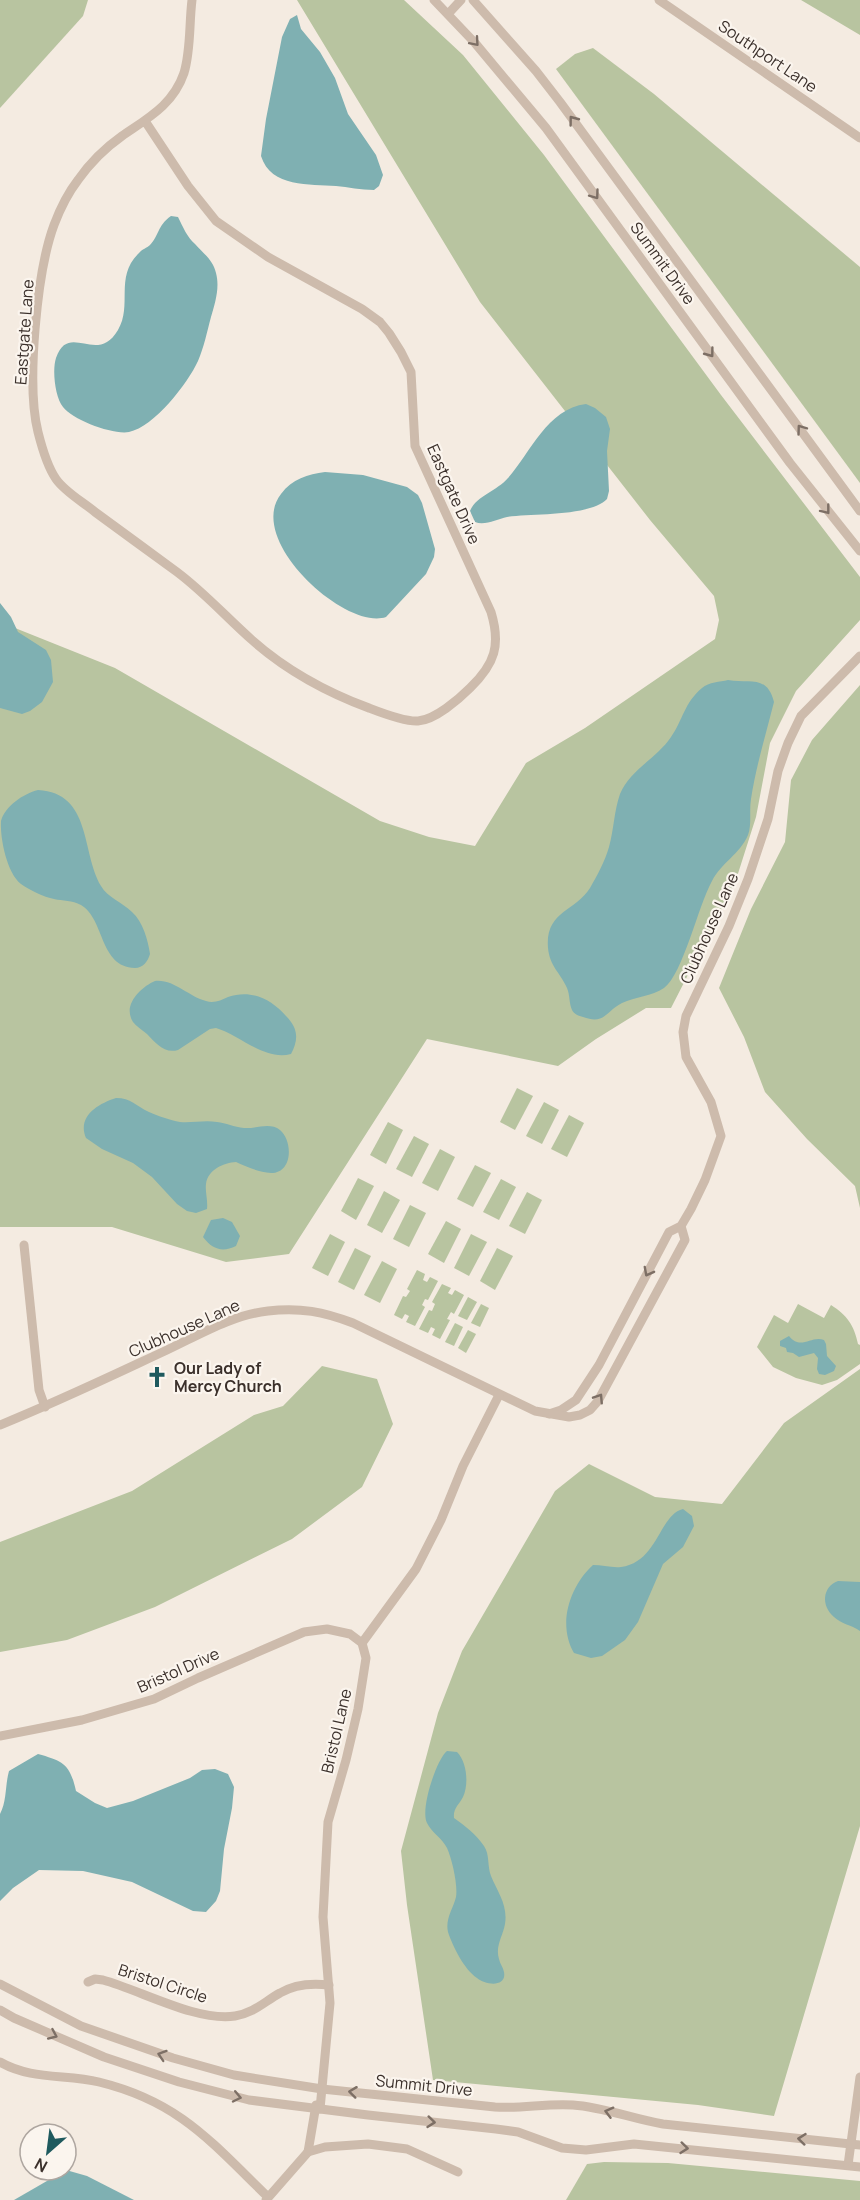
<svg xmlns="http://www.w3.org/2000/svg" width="860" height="2200" font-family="Manrope,sans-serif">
<rect width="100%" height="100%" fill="#f4ebe1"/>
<g fill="#b8c4a0">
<path d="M0,0H88L83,16L0,108Z"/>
<path d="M297,0H404L463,55L544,155L721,395L860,577V620L796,691L770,743L756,817L735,883L671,1008H646L596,1039L558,1066L427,1039L289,1254L226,1262L112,1227H0V622L115,668L380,821L429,837L475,846L526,763L585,728L715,639L719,620L714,596L650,520L480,302Z"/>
<path d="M801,0H860V35Z"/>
<path d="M593,48L654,94L860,267V483L556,69L575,54Z"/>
<path d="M860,685V1208L855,1186L807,1139L765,1092L744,1037L719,988L751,909L785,842L791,780L812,740Z"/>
<path d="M517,1088L533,1096L515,1130L500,1122Z"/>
<path d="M544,1102L559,1110L542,1144L526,1136Z"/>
<path d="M569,1115L584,1123L567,1157L551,1149Z"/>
<path d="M388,1122L403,1130L386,1164L370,1155Z"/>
<path d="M414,1136L429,1144L412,1177L396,1169Z"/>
<path d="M440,1149L455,1157L438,1191L422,1183Z"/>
<path d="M475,1165L491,1173L473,1207L457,1199Z"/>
<path d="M358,1178L374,1186L356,1220L341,1211Z"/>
<path d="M501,1179L516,1187L499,1220L483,1212Z"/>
<path d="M384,1191L400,1200L382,1233L367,1225Z"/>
<path d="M527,1192L542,1200L525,1234L509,1226Z"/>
<path d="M410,1205L426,1213L409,1247L393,1239Z"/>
<path d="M446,1221L461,1229L444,1263L428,1254Z"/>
<path d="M330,1234L345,1242L328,1276L312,1268Z"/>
<path d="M471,1234L487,1242L469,1276L454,1268Z"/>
<path d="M355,1248L371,1256L354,1290L338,1282Z"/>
<path d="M497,1248L513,1256L495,1290L480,1281Z"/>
<path d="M382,1261L397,1269L380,1303L364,1295Z"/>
<path d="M417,1270L425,1274L423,1280L427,1282L430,1277L438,1281L428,1300L425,1299L422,1305L425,1307L415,1326L406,1322L409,1316L405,1314L402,1319L394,1315L403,1296L406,1297L410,1291L407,1289Z"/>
<path d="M442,1284L451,1288L448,1293L452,1295L455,1290L464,1295L454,1314L451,1312L447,1319L450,1320L440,1339L432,1335L435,1329L431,1327L428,1333L419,1329L429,1310L432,1311L435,1304L432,1302Z"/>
<path d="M468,1297L477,1302L467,1320L458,1316Z"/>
<path d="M481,1304L489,1308L480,1327L471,1323Z"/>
<path d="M798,1304L824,1318L831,1305C847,1315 854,1325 858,1344L860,1345V1364L837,1380L822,1385L796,1378L773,1367L757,1347L774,1315L788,1323Z"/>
<path d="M455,1323L463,1327L454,1346L445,1342Z"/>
<path d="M468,1330L476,1334L466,1353L458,1348Z"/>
<path d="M322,1366L377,1379L393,1424L362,1487L292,1539L155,1607L67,1640L0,1652V1542L132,1491L254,1415L283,1406Z"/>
<path d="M860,1369V1826L774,2116L698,2105L433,2080L407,1905L401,1851L438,1713L462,1651L555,1491L589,1464L655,1497L722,1504L784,1423Z"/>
<path d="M604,2162L668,2163L860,2181V2200H566L587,2164Z"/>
</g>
<g fill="#7fb0b2">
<path d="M297,15L301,29L320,52L335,78L348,114L376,155L383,175L379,186L374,190C361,190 348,187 336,186C310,184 271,188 261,156L266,119L282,37L290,19Z"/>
<path d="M171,216L178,217C183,227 187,237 195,244C204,254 213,260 216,273C220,288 215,303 211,317C207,332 204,347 198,361C188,383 154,427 129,432C113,435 73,420 63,407C55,397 52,370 56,358C69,321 97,366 118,330C133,305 114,277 139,253C142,249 147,248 150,245C159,236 157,226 171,216Z"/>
<path d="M586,404L595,408L606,417L610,429L607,451L609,491L607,499C589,517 532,513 507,517C497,519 485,526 475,522L470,511C476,496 497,491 508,478C531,452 547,409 586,404Z"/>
<path d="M325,472L363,475L407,487L418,495L422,503L435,549L434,557L426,574L386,617C346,631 245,540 281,494C292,479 308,474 325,472Z"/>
<path d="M0,603L11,617L18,632L46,650L51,660L53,682L42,702L30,711L22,714L0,708Z"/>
<path d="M728,680C749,684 767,674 774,702C766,734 756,766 751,799C749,811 752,824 748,835C740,854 721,863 712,881C698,906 683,974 664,988C652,996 635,997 622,1003C606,1011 605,1025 583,1017C579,1016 574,1014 572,1010C569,1004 570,995 567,988C560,972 550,967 548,948C545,911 575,912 590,888C597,876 605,861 609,847C614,829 614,811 620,794C630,770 657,758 671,737C683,720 684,703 702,688C709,682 720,682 728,680Z"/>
<path d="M38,790C92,793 81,852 101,886C108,898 122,902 132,912C143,922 148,940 150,954C148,961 143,968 135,968C99,967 105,919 81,905C72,900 63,901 54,899C44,897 29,890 21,884C7,873 0,839 1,821C5,806 23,794 38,790Z"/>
<path d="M155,981C174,979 189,997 206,1001C214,1004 221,1000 228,997C251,989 271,999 286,1016C298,1028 299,1039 291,1054C264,1061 240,1035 216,1028L210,1029L178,1050C164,1054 156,1043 147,1034C142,1030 136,1026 133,1022C122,1005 141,987 155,981Z"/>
<path d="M116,1098C131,1098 136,1106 149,1112C158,1116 170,1120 180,1122C192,1123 205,1120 217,1122C226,1123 234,1127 244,1128C255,1129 270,1122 280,1130C293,1141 293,1173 271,1173C258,1172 247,1167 236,1162C224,1163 208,1169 206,1184C205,1192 208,1200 207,1209L196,1213L187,1211L177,1204L152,1177L133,1163L102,1149L86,1138C77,1117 97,1104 116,1098Z"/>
<path d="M223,1218L232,1222L240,1236L236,1246C222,1253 212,1249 203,1237L211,1220Z"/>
<path d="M789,1336C801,1351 811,1335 824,1340L826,1344L827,1356L836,1366L834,1371L825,1375L819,1374L817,1369L818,1358L814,1353L799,1357L793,1353L787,1352L786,1348L780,1346V1341Z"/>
<path d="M683,1509L692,1516L694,1526L683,1547L663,1564L638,1622L625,1640L602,1656L591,1658L574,1653C557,1624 570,1586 593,1565C602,1565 612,1568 621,1567C658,1562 659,1515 683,1509Z"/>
<path d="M838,1581L860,1582V1631C852,1625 841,1624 834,1617C821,1606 822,1587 838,1581Z"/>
<path d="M447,1751L457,1752C467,1762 469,1784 463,1797C459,1805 453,1808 454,1818C465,1826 476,1834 484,1846C490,1855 487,1866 491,1876C498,1893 508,1905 505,1924C503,1936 495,1946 499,1959C500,1964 503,1967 504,1972C507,1988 485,1985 477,1978C464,1969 453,1947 448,1932C445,1919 453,1909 456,1897C458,1885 452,1859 447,1848C442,1838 432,1833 427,1823C420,1810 436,1760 447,1751Z"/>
<path d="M38,1754C63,1761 70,1764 76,1791L95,1803L107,1808L133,1801L190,1778L202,1770L215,1769L228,1774L234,1787L232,1808L224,1849L220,1891L216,1901L206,1912L193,1911L132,1882L83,1871L39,1870L13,1888L0,1901V1814C7,1801 5,1785 9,1771Z"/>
<path d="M66,2170L87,2176L134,2200H14Z"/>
</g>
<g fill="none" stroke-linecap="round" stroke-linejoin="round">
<g stroke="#cdbbac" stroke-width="9">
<path d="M434,0L475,43L546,128L790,463L860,551"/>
<path d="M473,0L536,71L560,102L860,511"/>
<path d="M659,0L860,138"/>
<path d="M448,14L461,0"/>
<path d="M145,121L188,186L216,221L268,257L362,309L380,322L389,333L401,352L411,372L415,446L491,612C501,645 495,664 470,688C459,699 435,720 418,721C405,722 382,713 369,708C326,692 287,671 252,640C227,618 205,593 177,572C150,552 122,532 95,512C83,502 65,492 56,479C47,466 42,448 38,432C26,384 37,271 54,225C60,209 68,193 78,180C90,163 105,148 122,136C148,118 173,105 184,73C191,50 189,24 192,0"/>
<path d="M24,1245L39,1390L45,1407"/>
<path d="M549,1414L561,1410L576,1400L599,1365L669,1232L681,1226L691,1209L705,1180L721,1136L711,1102L686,1057L683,1032L686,1016L729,926L748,879L768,819L778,771L788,743L801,716L860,656"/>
<path d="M0,1425C57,1402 111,1376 167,1350C199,1335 232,1315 268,1311C300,1307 324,1312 353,1323L535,1411L569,1417L580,1415L590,1410L598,1401L685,1240L681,1226"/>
<path d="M362,1643L416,1569L441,1520L463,1466L499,1395"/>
<path d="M0,1736L82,1720L154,1699L198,1678L304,1632L327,1629L350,1634L362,1643L366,1658L358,1709L346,1760L328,1822L323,1917L330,2003L320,2109"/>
<path d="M88,1982L95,1979L103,1980C140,1990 197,2022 235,2016C254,2013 264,2002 280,1993C295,1984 312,1983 329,1985"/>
<path d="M0,1984L81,2026L173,2058L234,2075L322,2089L495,2107C521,2109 547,2103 573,2105C603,2107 633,2119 663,2124L860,2145"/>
<path d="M0,2010L14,2018L104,2057L179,2082L249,2100L368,2115L496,2129L518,2132L562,2148L586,2150L634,2144L860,2167"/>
<path d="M0,2062C31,2080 66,2074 99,2082C180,2102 211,2142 268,2197"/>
<path d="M308,2152L316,2105"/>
<path d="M848,2165L860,2077"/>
<path d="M266,2200L308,2152L325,2147L368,2144L407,2149L458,2172"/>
</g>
</g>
<defs><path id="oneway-chevron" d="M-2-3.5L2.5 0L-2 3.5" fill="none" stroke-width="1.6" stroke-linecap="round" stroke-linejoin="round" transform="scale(1.5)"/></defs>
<g stroke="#7d6f65">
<use href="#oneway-chevron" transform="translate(475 42) rotate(49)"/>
<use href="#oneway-chevron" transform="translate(573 120) rotate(-127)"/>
<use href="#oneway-chevron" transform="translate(595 195) rotate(54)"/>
<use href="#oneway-chevron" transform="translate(710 353) rotate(53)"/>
<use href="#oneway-chevron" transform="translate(801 429) rotate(-126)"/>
<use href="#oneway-chevron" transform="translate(826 510) rotate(52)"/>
<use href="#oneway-chevron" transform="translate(648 1272) rotate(118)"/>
<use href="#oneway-chevron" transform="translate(599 1398) rotate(-57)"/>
<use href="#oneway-chevron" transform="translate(53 2035) rotate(24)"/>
<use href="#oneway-chevron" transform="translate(162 2055) rotate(-162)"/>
<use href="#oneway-chevron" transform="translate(353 2092) rotate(-173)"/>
<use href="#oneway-chevron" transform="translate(237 2097) rotate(12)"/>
<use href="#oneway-chevron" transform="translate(609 2112) rotate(-165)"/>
<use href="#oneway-chevron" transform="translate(431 2122) rotate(6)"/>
<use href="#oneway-chevron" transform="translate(802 2139) rotate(-174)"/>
<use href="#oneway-chevron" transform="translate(684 2148) rotate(6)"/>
</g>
<defs>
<symbol id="church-bare" viewBox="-9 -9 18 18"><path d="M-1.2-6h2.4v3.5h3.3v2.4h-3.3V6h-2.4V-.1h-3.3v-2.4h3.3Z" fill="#1f5a5e" stroke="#fbf5ee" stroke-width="2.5" paint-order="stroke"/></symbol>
</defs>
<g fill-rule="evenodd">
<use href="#church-bare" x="142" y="1362" width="30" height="30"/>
</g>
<g text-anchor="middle" stroke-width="4.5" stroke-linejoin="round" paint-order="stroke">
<g font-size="16" fill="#3b302b" stroke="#fbf5ee">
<text transform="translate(768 56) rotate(34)" y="6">Southport Lane</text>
<text transform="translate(663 263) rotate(54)" y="6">Summit Drive</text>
<text transform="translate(24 332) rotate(-86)" y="6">Eastgate Lane</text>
<text transform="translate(454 494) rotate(66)" y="6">Eastgate Drive</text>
<text transform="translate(709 928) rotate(-66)" y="6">Clubhouse Lane</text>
<text transform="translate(184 1328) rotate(-24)" y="6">Clubhouse Lane</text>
<text transform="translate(178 1670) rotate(-24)" y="6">Bristol Drive</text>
<text transform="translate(336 1731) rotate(-77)" y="6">Bristol Lane</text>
<text transform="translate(163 1983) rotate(18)" y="6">Bristol Circle</text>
<text transform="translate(424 2085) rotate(6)" y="6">Summit Drive</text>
</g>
<g font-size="16" font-weight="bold" fill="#3b302b" stroke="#fbf5ee" text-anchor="start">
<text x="174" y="1374">Our Lady of<tspan x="174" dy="18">Mercy Church</tspan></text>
</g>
</g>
<g transform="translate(48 2152) rotate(208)"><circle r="28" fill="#fbf5ee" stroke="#aea6a0" stroke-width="1.5"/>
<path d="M0-4.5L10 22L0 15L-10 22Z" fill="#1f5a5e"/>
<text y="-9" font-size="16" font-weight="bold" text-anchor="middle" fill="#3b302b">N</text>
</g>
</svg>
